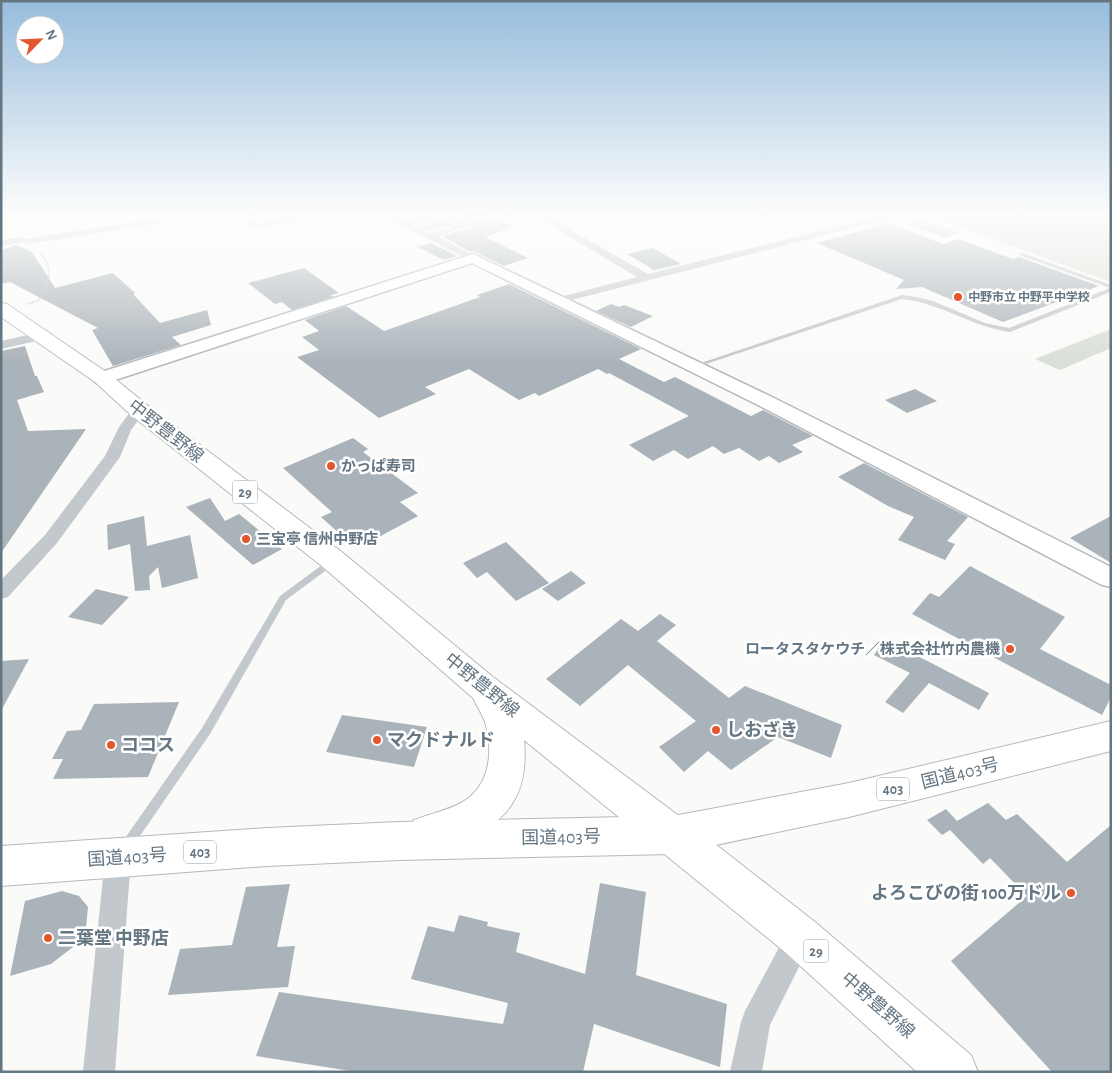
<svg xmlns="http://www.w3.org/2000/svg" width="1112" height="1073" font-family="'Alegreya Sans','Noto Sans JP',sans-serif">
<rect width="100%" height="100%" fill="#fafaf8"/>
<g fill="#dadfd7">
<path d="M923,214H1111V282Z"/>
<path d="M1111,329V348L1060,370L1035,359Z"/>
</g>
<path fill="#bbc7cb" d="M922,219L959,233L944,238L906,224Z"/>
<g fill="#aab3b9">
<path d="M473,214H485L515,226L485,237L528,258L504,266L473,251L470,252L442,236L472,227V224L462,217Z"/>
<path d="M441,219L452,225L429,231L419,226Z"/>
<path d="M888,223L943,244L958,239L1013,259L1019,257L1099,286L1003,322L922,287L896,289L904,280L817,243Z"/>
<path d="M431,243L457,256L444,260L417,247Z"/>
<path d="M16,245L32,252L55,288L113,273L135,293L133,294L160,323L207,310L211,325L172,337L181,345L113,366L92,330L98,328L10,282L1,284V250Z"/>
<path d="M653,248L681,264L654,270L627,254Z"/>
<path d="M304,268L339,293L331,295L333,297L292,310L282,302L275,304L248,283Z"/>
<path d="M509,284L641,349L619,359L664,382L675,377L751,416L763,410L813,436L792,445L803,452L779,463L769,456L759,461L739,448L724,454L713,446L688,459L674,450L653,461L629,445L689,416L609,373L607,374L598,369L539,396L535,393L519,400L469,369L425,387L436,394L379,418L297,357L319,350L302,337L319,331L305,320L346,306L384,331L480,297L477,295Z"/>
<path d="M611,304L619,307L624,305L653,316L631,327L596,311Z"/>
<path d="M25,346L35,376H37L44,392L17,400L28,431L86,429L1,553V351Z"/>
<path d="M915,389L937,401L907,413L885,400Z"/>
<path d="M353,438L368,449L363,452L418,493L400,502L418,516L377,538L368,530L353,538L345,531L340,534L321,517L332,512L283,468Z"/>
<path d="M864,463L968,517L947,541L955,544L945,560L898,540L914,517L888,506L838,477Z"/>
<path d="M210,498L225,521L239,514L282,549L253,565L186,507Z"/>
<path d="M144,516L147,546L190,535L198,578L162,588L158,567L149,576L150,590L135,591L130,544L108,550L107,525Z"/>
<path d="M1111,516V563L1070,538Z"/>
<path d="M506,542L549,583L516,601L487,572L477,578L463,563Z"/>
<path d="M970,566L1065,617L1040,649L1111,685V697L1102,715L912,614L930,593L939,597Z"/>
<path d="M571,571L586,583L558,601L542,589Z"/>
<path d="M96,589L129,597L102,625L68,617Z"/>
<path d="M660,614L676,625L657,641L729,698L745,686L842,725L831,758L778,737L731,770L708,751L684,772L659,747L696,721L628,665L580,706L546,679L621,619L638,631Z"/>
<path d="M885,639L989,693L979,710L929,683L903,713L885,702L910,673L874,655Z"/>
<path d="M29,659L1,711V661Z"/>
<path d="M179,702L148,777L53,779L63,759H52L67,731L81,730L94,704Z"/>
<path d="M342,715L427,727L414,767L326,752Z"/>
<path d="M988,803L1006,820L1017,814L1067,862L1111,825V1072H1052L951,961L1027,896L990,858L983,864L950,830L942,835L927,820L946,809L957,821Z"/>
<path d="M600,883L646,892L636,975L727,1004L720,1067L594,1024L583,1072H357L256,1056L279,992L503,1024L508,1003L411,979L428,926L454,932L459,915L488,922L487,926L520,933L516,952L585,974Z"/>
<path d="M290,884L277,947L295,946L288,987L168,995L180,949L232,945L246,887Z"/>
<path d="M62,891L79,896L88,907L86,928L73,947L51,964L10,976L25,901Z"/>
</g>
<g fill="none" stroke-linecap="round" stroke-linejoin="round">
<defs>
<path id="secondary" d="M473,254L772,397L1111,567V587L1102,585L758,405L472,263L109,382L102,384L95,382L92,378L95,374Z"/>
<path id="primary" d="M1,303L7,304L109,374L147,405L343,553L493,677L687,822L815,922L971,1055L978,1072H917L785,952L524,740C531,813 489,834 428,852L414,846L408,833L414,820C429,814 446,811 461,803C490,787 494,752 485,722C482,714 477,706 473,698L323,567L131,415L95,382L1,317Z"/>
<path id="highway" d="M1111,721V751L849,817L673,854L399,860L267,866L1,886V846L267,828L399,822L673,816L849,783Z"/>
</defs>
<use href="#secondary" stroke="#b3babf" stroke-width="3"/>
<use href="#primary" stroke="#b5babe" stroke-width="2"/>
<use href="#highway" stroke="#b4b9bd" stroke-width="2"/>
<g stroke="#bbbfc2" stroke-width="2" stroke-dasharray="1 1" stroke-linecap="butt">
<path d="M6,214L12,229"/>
<path d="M28,304L39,300C49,282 54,270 41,253"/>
</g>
<g fill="#c3c8cc" fill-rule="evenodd">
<path d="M1019,253H1023L1111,285V292L1010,332C972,327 941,303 902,299L697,367L695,368L692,366L902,295L917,297L933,301L985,323L1009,328L1110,288L1019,255Z"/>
<path d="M333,558L338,561L336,563L286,600L210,734L131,849L127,851L123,849L121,845L123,841L202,728L280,596L330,559Z"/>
</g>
<g fill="#c3c8cc" fill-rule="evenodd">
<path d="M236,214H245L259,223L301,214H317L315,216L257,229Z"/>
<path d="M379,214H390L407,222C428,215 452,207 471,225L437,236L478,258L477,260H469ZM441,217L457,225L429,233L414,225Z"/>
<path d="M531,214H542L648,274L887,214H901L899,216L560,303L556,302L554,300L556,298L637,277Z"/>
<path d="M159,218L164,221L162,223L28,244L24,242L1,246V240L21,237L25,239Z"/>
<path d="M41,332L45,333L47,336L45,339L1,349V341Z"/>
<path d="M139,406L144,407L146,410L131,430L120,457L57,543L8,597L1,599V580L45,535L105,456L119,427L134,407Z"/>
<path d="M118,846L127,849L131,858L115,1072H83L105,858L109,849Z"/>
<path d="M800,923L810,927L814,937L770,1025L762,1072H730L741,1022L745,1011L790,927Z"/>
</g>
<use href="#secondary" fill="#fff" fill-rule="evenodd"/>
<use href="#primary" fill="#fff" fill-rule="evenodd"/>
<use href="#highway" fill="#fff" fill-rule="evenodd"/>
</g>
<linearGradient id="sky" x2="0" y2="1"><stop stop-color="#96bcdc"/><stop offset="0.59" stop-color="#fdfdfc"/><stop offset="1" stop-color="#fdfdfc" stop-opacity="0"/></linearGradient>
<rect width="1112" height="364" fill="url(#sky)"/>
<g fill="#e4572e" stroke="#fff" stroke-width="2">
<circle cx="958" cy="297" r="5"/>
<circle cx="331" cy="466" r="5"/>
<circle cx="246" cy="539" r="5"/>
<circle cx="1010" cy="649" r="5"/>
<circle cx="716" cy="730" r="5"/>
<circle cx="377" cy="740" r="5"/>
<circle cx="111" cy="745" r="5"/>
<circle cx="1071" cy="893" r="5"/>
<circle cx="48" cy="938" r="5"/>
</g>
<g text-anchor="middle" stroke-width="5" stroke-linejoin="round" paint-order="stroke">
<g font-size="12" font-weight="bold" fill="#657683" stroke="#fff" text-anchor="start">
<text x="968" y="301">中野市立 中野平中学校</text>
</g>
<g fill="#fff" stroke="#939fa8" stroke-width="1">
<rect x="232.5" y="480.5" width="25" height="23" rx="4"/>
<rect x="877" y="777.5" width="32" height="23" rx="4"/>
<rect x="184" y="840.5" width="32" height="23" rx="4"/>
<rect x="803.5" y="939.5" width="25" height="23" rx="4"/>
</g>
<g font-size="14" font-weight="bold" fill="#657683">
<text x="245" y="497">29</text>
<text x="893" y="794">403</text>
<text x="200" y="857">403</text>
<text x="816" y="956">29</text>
</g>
<g font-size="15" font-weight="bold" fill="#657683" stroke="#fff" text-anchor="start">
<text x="341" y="471">かっぱ寿司</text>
<text x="256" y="544">三宝亭 信州中野店</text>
<text x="1000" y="654" text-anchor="end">ロータスタケウチ／株式会社竹内農機</text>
</g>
<g font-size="18" fill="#657683" stroke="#fff">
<text transform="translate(166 431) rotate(38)" y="6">中野豊野線</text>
<text transform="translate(482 685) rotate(39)" y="6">中野豊野線</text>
<text transform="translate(960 773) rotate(-14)" y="6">国道403号</text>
<text transform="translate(561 837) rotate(-1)" y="6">国道403号</text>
<text transform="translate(127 857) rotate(-4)" y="6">国道403号</text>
<text transform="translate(878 1005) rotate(41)" y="6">中野豊野線</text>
</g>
<g font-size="18" font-weight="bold" fill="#657683" stroke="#fff" text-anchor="start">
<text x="726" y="736">しおざき</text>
<text x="387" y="746">マクドナルド</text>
<text x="121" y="751">ココス</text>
<text x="1061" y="899" text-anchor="end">よろこびの街 100万ドル</text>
<text x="58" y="944">二葉堂 中野店</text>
</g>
</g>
<rect width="1112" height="1073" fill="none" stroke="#657683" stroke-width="5"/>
<g transform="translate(40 40) rotate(66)"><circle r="24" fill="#ffffff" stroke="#c1c8cd"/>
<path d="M0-4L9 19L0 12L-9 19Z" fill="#e4572e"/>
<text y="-8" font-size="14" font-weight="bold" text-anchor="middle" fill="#657683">N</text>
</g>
</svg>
